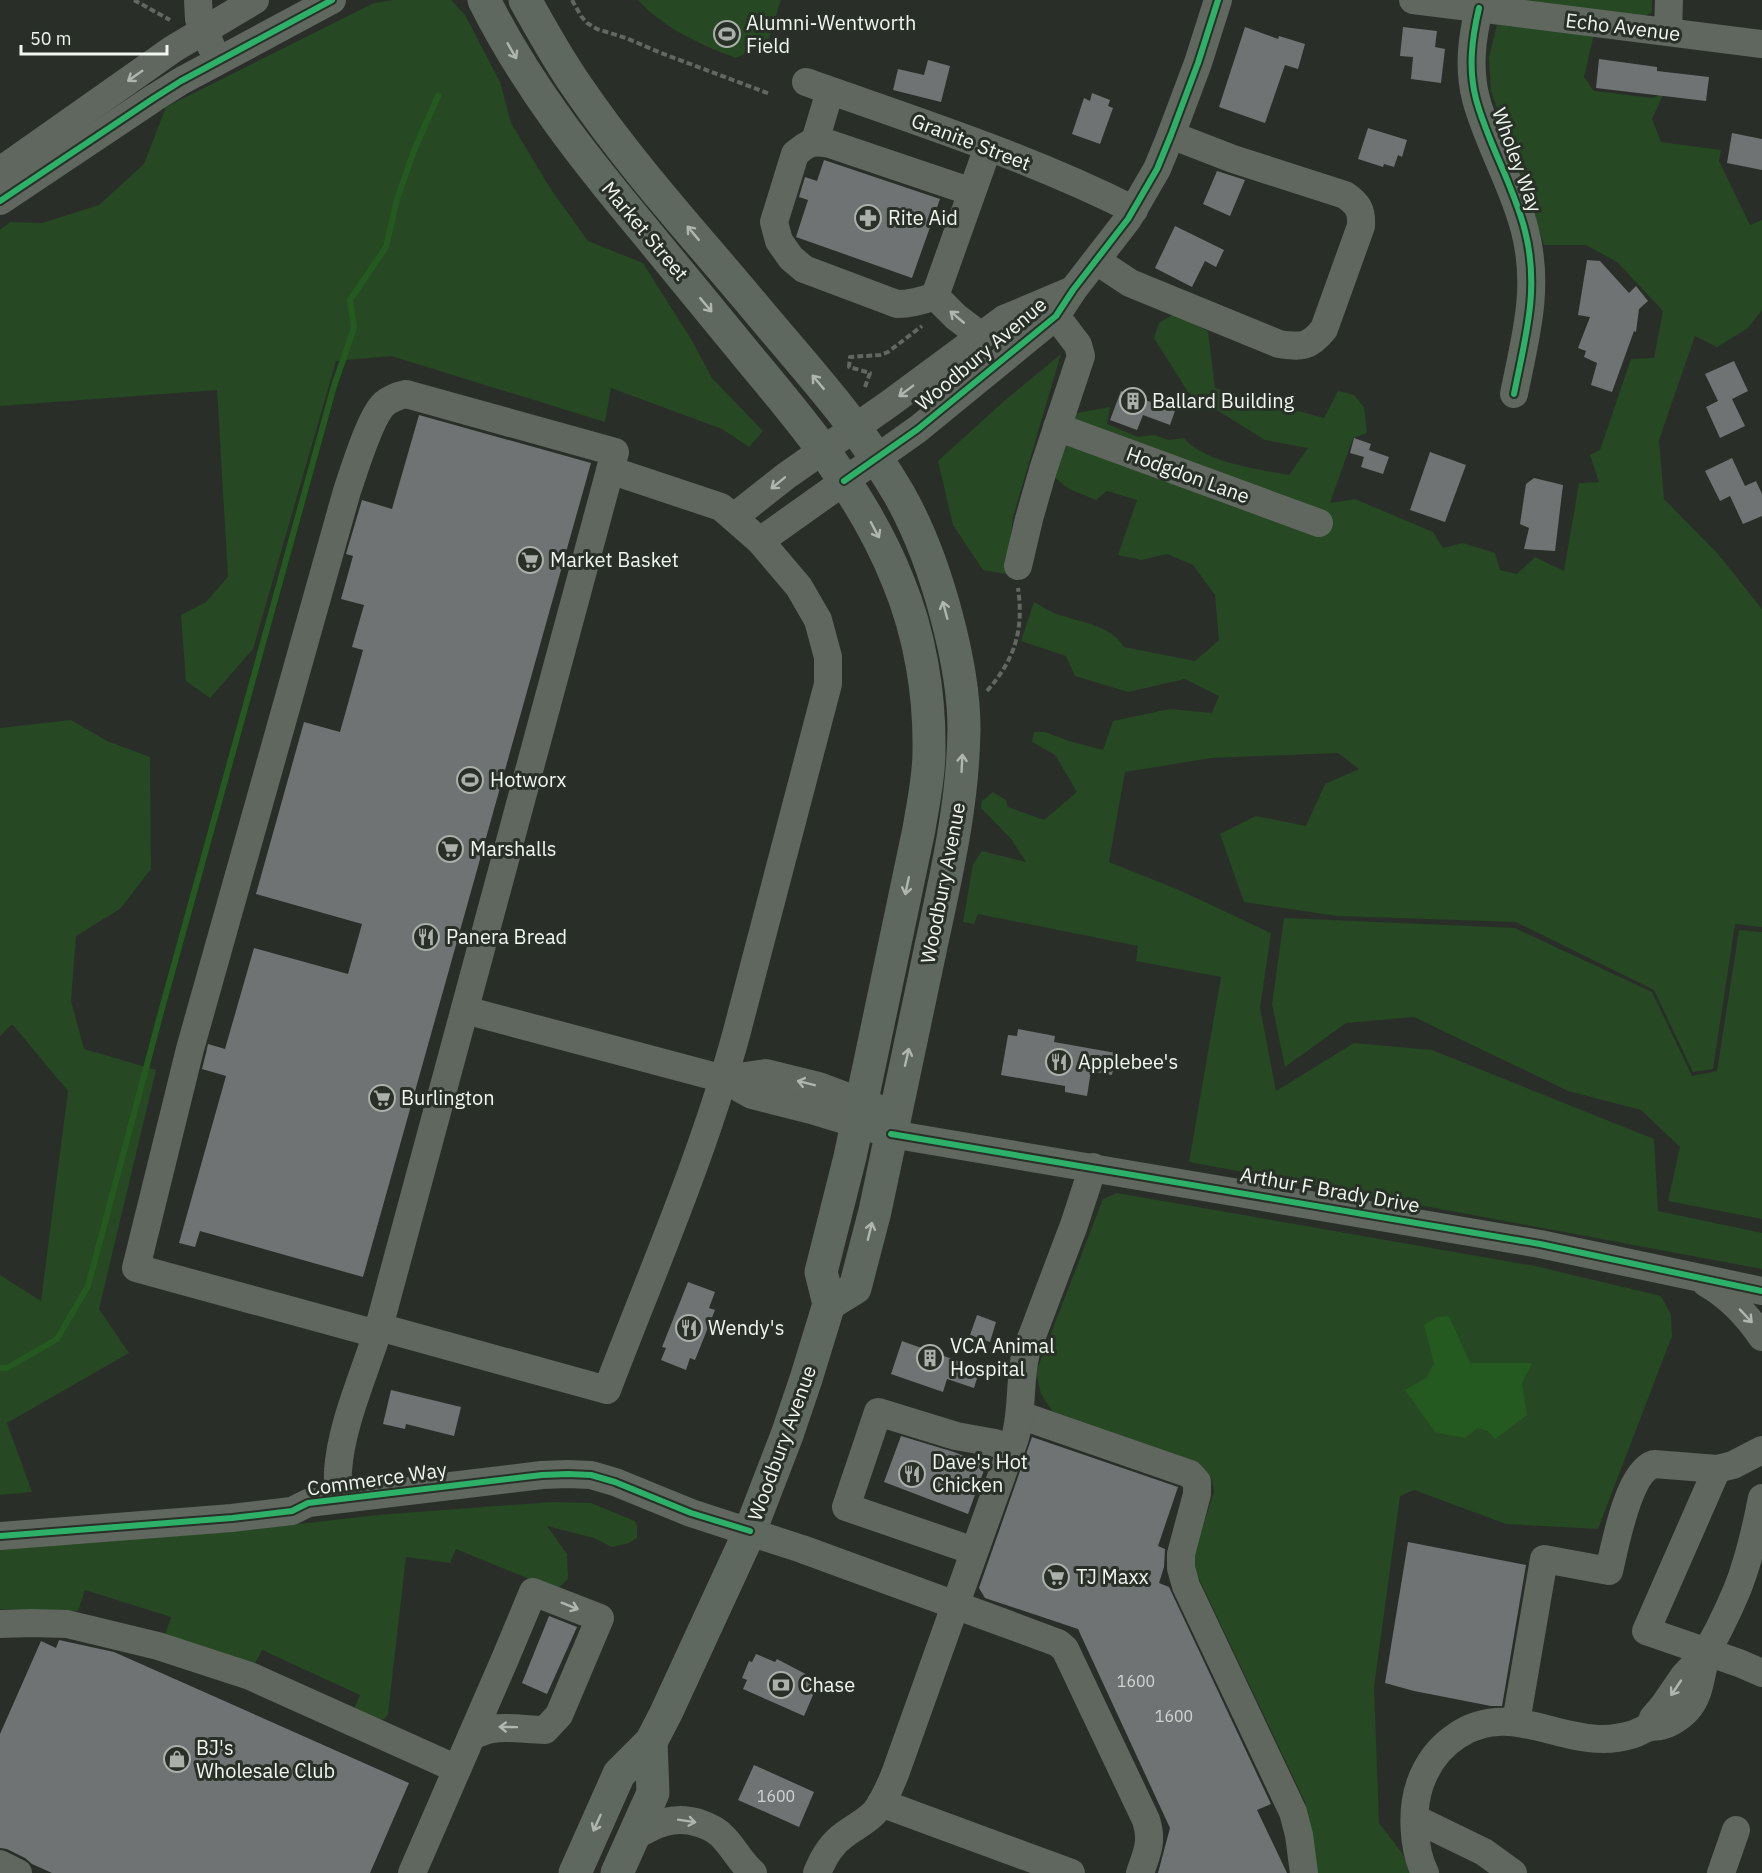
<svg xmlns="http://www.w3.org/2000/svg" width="1762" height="1873" font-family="'IBM Plex Sans',sans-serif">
<rect width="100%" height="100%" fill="#292e29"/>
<g fill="#264822">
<path d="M394,0H451L465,15L500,82L511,123L550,188L588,241L643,263L691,339L712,378L763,431L749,447L722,429L611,388L605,422L391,356L336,361L253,649L210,698L186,681L181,615L206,602L228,577L217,390L0,406V230L10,222L42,223L99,205L144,164L166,107L374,3Z"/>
<path d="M638,0H781L768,41L736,58C701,45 663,28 638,0Z"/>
<path d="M1500,0H1652V12L1643,17Z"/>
<path d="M1497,25L1594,34L1584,77L1594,91L1653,98L1664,93L1652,119L1661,142L1721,150L1719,161L1750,225L1762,220V310L1748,328L1717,347L1695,336L1659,440L1664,499L1719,555L1762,609V927L1735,924L1713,1069L1693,1072L1654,990L1516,922L1337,916L1244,902L1220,834L1256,816L1306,826L1325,784L1359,769L1338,753L1211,758L1125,772L1109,862L1179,890L1271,933L1260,1008L1276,1091L1354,1043L1432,1050L1654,1139L1658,1211L1762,1233V1269L1189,1162L1221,977L1136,961L1138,946L978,914L974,924L963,922L973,864L982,851L1026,862L1011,839L981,808L982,801L993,792L1006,800L1008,807L1044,820L1077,792L1055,755L1032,742L1034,732H1045L1069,741L1103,750L1113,721L1170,709L1212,713L1219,696L1185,679L1128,692L1075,676L1066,656L1021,641L1034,602C1040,605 1047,610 1054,613C1079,623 1109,623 1124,647L1195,661L1219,640L1215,595L1193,565L1167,554L1141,560L1118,555L1137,500L1107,491L1096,500L1069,489L1054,477L1072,414L1110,407L1107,424L1138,437L1154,435L1169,440L1184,438C1205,463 1258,469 1289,475L1308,448L1265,440L1188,392L1154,338L1159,323L1174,314L1208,331L1215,388L1324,418L1338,391L1354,395L1364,407L1367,433L1353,438L1330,503L1355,499L1433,532L1443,548L1463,543L1495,553L1500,570L1517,574L1535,557L1564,571L1579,483L1599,482L1590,455L1600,450L1631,359L1654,358L1663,311L1617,262L1586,245H1544L1491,91L1489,57Z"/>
<path d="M1061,354L1013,517L1006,574L983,570L953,525L938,461L1003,402Z"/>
<path d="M71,720L107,741L150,757L151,869L120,909L76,936L71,1001L84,1049L156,1070L99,1309L129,1353L7,1423L32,1492L0,1495V1275L41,1301L68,1091L12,1024L0,1036V728Z"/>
<path d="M1284,918L1515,928L1652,992L1692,1076L1717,1071L1739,930L1762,932V1219L1668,1201L1680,1147L1641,1110L1568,1091L1414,1017L1346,1023L1285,1067L1272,1004Z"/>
<path d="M1117,1193L1535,1266L1661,1296L1671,1315L1672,1336L1598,1529L1506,1524L1414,1490L1400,1496L1374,1687L1379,1823L1402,1853L1413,1873H1315L1305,1802L1191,1562L1214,1492L1212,1480L1199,1463L1052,1411L1041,1394L1036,1372L1103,1199Z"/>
<path d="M552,1502L591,1503L635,1521L637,1526V1538L629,1543L612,1547L594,1538L547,1526L567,1554L568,1579L556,1590L456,1549L450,1563L406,1557L388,1714L384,1719L372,1720L353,1711L360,1695L262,1650L253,1667L164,1638L171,1617L85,1590L78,1611L0,1609V1546L230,1532L377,1515Z"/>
</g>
<path fill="#245a20" d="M1449,1316L1470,1363H1532L1522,1383L1527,1415L1495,1439L1488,1431L1478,1428L1464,1438L1435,1432L1405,1390L1426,1378L1434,1363L1424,1325L1437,1317Z"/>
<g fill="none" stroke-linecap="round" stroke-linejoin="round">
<path stroke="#245a20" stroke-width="6" d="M0,1368H7L57,1339L88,1286L161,1012L334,386L354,328L350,300L386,247L397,199L415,148L438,96"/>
</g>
<g fill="#707373">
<path d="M1245,27L1278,39L1279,36L1305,44L1298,69L1285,65L1265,123L1219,107Z"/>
<path d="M1403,27L1437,31L1435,47L1445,49L1441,83L1411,79L1413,57L1400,56Z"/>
<path d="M1599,59L1657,67V71L1709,77L1706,101L1596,88Z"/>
<path d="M928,60L950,66L941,102L893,90L898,69L924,75Z"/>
<path d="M1092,93L1110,100L1108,106L1113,108L1100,144L1072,134L1084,98L1090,101Z"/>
<path d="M1368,128L1407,140L1402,157L1398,155L1394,167L1384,164L1383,167L1358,159Z"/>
<path d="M1732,133L1762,139V170L1727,163Z"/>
<path d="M824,160L940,199L912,278L796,237L808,200L799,197L805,177L817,181Z"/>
<path d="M1217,171L1245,180L1230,216L1203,204Z"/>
<path d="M1175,226L1224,250L1216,267L1205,261L1192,287L1155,268Z"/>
<path d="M1587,260L1600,261L1629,293L1636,286L1648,301L1639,309L1636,332L1634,331L1612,392L1591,385L1597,363L1584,357L1586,351L1578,348L1590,317L1578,315Z"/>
<path d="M1734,361L1748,391L1732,399L1745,426L1720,438L1706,407L1718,401L1705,374Z"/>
<path d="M1121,391L1175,411L1170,425L1143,415L1137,430L1110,420Z"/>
<path d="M419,415L591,463L363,1277L200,1231L195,1247L179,1243L226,1076L202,1069L206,1053L208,1044L225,1049L254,948L348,974L362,924L256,894L304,722L340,732L363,650L352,647L364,605L341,599L353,556L346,554L362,500L392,509Z"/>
<path d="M1354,438L1371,444L1369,450L1389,457L1383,474L1361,467L1364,457L1350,453Z"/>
<path d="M1430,452L1466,465L1445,522L1410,510Z"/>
<path d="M1732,458L1745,486L1756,481L1762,494V516L1743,524L1730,496L1720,501L1705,471Z"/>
<path d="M1534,478L1563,485L1555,551L1524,549L1529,528L1520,524L1526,484Z"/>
<path d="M1018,1029L1055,1036L1054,1042L1116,1053L1112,1075L1091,1071L1087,1096L1065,1092V1086L1001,1075L1008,1035L1017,1036Z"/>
<path d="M688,1282L715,1292L709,1308L715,1310L695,1360L690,1358L686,1370L661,1360L666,1348L662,1347Z"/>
<path d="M977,1315L996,1322L990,1342L970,1335Z"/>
<path d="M902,1341L980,1369L974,1388L947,1379L943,1392L891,1374Z"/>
<path d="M391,1390L461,1407L454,1436L406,1424L405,1429L383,1424Z"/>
<path d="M901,1436L954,1452L986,1465L968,1514L884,1482Z"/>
<path d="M1032,1437L1178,1487L1158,1546L1165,1549L1164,1567L1159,1583L1169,1587L1271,1804L1257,1810L1287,1873H1158L1170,1828L1078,1629L985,1598L979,1588Z"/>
<path d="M1408,1542L1526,1565L1502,1706H1491L1414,1691L1385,1683Z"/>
<path d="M549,1616L577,1627L547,1694L522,1683Z"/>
<path d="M59,1640L114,1652L409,1783L370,1873H52L32,1864L25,1858L7,1849L0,1848V1734L41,1641L56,1648Z"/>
<path d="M756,1654L775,1662L777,1659L819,1681L804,1716L743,1689L747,1680L742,1678L749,1661L752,1662Z"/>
<path d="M754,1765L814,1792L799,1827L738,1800Z"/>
</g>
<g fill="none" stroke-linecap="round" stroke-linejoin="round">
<g stroke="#616860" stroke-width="4" stroke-dasharray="6 3" stroke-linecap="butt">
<path d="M134,0L170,20"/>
<path d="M572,0L581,16L587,23L597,29L626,38L661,53L770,94"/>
<path d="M865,387L870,373L849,367L850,357L880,355L888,352L922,326"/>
<path d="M987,691C1015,659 1024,630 1018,588"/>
</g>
<g stroke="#5f675f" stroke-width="28">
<path d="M198,0L199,19L211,46"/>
<path d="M1413,0L1762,44"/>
<path d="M1479,8C1472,38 1468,68 1476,99C1488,144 1514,186 1525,231C1540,289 1525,338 1514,394"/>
<path d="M1668,32L1669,0"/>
<path d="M806,82C916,121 1029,157 1134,210"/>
<path d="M815,141L830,91"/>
<path d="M0,171L173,49L255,0"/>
<path d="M972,192L830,144C812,141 809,142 795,154L774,222L779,241L791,258L804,269L897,304C911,304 922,301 935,296L981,167L988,147"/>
<path d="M0,201L154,98L181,81L332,0"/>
<path d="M1097,261L1130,283L1279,344C1301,347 1309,348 1324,329L1361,226C1362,210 1358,204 1345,195L1233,159L1171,135"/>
<path d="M935,296L956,317L981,336"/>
<path d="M1057,427L1319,523"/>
<path d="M734,517L786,476L889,404L1004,319L1073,290"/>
<path d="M760,541L918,429L1056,316L1073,290L1128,219L1157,169L1171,135L1198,63L1218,0"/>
<path d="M1018,566L1029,519L1043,470L1081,356L1078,345L1056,316"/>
<path d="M465,1010L724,1079L752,1095L815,1111L891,1134L1540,1244L1762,1291"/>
<path d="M724,1079L766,1073L819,1086L883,1110"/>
<path d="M1706,1283C1729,1296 1747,1315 1762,1337"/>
<path d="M379,1327L607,1390C652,1272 703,1156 736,1035L828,684V657L818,620L799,587L760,541L721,507L610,470"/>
<path d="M1020,1415L1190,1474L1197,1482V1494L1181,1554V1568L1186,1586L1293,1812L1299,1835L1304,1873"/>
<path d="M1717,1469L1646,1631L1739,1663L1762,1673"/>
<path d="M341,1499C340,1490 337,1480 338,1471C341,1424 365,1373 379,1327L615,452L406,394C397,396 391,398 384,404C370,417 354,471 347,491L190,1049L136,1268L377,1334"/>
<path d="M0,1536L232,1518L292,1511L308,1503L542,1475L568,1474L591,1475L615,1482L691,1513L802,1549L1007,1624L1058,1643L1065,1649L1146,1820C1153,1841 1147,1853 1140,1873"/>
<path d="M974,1551L846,1507L878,1412L956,1436L995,1443L1011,1449"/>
<path d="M0,1624L32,1623L67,1624L158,1646L250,1676L457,1769"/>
<path d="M1516,1722L1544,1559L1609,1571C1615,1546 1628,1472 1654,1464L1717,1469L1733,1465L1762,1450"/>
<path d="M1650,1727L1653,1718L1664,1705L1684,1676L1706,1653"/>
<path d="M881,1803L1071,1873"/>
<path d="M1416,1819L1484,1852L1513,1873"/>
<path d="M633,1837C655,1824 673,1815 699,1823C708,1826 717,1830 723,1837C734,1848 741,1863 753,1873"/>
<path d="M0,1864L18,1873"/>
<path d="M412,1873L505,1659L533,1592L600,1618L559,1715L545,1730C519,1730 495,1722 471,1737"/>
<path d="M817,1873C823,1858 831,1844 844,1835C854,1827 866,1822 875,1812C884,1801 889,1788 895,1774L1015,1438C1023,1410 1019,1380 1026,1352L1074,1225L1093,1167"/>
<path d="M1425,1873C1413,1849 1411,1810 1420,1784C1427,1764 1439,1747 1458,1735C1506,1703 1553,1739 1603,1739C1613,1739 1624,1737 1634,1734C1640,1732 1645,1728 1651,1727C1654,1726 1657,1727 1660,1726C1668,1725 1681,1717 1687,1710C1702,1694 1700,1670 1708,1651C1711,1643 1716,1635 1720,1627C1726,1615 1732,1602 1737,1590C1749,1560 1756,1529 1762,1498"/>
<path d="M1721,1873L1736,1830"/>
</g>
<g stroke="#5f685e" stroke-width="33">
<path d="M484,0C527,86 584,158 645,231C680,274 715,316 750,359C807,427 865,497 898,581C920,634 930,695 929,752C929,778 923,804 919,829L850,1157L821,1272L829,1304L806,1379L787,1435L750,1531L666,1713L651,1742L619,1774L575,1873"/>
<path d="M525,0C542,30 558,60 578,88C629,163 691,231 749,300C801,363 858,423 899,494C920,531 935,573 946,614C956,651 964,690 964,729C963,806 946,876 930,951C911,1037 893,1124 875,1211L855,1288L829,1304"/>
<path d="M617,1873L653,1793L651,1742"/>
</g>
<defs>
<g id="cycleway">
<path d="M1479,8C1472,38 1468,68 1476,99C1488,144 1514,186 1525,231C1540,289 1525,338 1514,394"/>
<path d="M0,201L154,98L181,81L332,0"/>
<path d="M844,481L918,429L1056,316L1073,290L1128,219L1157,169L1171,135L1198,63L1218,0"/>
<path d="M891,1134L1540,1244L1762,1291"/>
<path d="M0,1536L232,1518L292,1511L308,1503L542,1475L568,1474L591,1475L615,1482L691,1513L750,1531"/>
</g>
</defs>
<use href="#cycleway" stroke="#283027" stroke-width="10"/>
<use href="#cycleway" stroke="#2db169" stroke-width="6"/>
</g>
<defs><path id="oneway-shaft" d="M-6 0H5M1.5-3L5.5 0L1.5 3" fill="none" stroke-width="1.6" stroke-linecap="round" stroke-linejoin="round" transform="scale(1.5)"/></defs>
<g stroke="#afb6ae">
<use href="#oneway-shaft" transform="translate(512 51) rotate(60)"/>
<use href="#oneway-shaft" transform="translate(693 233) rotate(-130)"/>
<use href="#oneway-shaft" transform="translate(706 305) rotate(50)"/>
<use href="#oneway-shaft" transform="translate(818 382) rotate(-130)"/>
<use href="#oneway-shaft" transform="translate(875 530) rotate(62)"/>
<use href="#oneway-shaft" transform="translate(945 610) rotate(-105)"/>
<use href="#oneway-shaft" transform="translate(962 763) rotate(-87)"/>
<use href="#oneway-shaft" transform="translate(907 886) rotate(102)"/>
<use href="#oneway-shaft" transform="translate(907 1057) rotate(-77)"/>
<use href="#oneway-shaft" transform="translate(870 1231) rotate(-76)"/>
<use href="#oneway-shaft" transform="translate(597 1823) rotate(114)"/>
</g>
<g stroke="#afb6af">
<use href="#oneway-shaft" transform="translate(135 76) rotate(145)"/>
<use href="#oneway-shaft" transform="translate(957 317) rotate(-140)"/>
<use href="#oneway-shaft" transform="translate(906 391) rotate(143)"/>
<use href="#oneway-shaft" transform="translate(778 483) rotate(141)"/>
<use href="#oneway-shaft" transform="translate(806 1083) rotate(-166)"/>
<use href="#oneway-shaft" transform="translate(1746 1316) rotate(47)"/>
<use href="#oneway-shaft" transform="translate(570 1606) rotate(22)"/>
<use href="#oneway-shaft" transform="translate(1676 1688) rotate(124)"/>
<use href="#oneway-shaft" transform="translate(508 1727) rotate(-179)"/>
<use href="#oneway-shaft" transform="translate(687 1821) rotate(9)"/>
</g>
<defs>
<symbol id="stadium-ring" viewBox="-11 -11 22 22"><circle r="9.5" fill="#283027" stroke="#abb0aa" stroke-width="1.5"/><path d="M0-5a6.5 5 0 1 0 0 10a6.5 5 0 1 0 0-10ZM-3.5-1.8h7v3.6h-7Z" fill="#abb0aa"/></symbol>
<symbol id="pharmacy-ring" viewBox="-11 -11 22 22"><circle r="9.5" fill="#283027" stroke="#abb0aa" stroke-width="1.5"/><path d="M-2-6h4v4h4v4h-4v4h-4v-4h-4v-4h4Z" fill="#abb0aa"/></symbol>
<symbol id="building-ring" viewBox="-11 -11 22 22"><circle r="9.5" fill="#283027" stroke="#abb0aa" stroke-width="1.5"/><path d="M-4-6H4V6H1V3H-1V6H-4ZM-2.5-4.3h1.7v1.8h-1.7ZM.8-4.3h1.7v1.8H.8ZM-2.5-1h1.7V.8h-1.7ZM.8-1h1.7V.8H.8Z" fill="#abb0aa"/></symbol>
<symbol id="supermarket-ring" viewBox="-11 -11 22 22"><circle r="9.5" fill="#283027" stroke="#abb0aa" stroke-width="1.5"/><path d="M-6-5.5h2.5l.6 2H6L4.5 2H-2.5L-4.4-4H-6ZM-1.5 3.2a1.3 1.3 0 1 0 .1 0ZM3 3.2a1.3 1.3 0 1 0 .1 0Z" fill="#abb0aa"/></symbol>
<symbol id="restaurant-ring" viewBox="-11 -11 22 22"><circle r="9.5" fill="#283027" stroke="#abb0aa" stroke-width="1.5"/><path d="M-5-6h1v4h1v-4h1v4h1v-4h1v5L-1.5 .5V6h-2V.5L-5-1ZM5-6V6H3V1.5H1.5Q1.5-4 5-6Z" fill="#abb0aa"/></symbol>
<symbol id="bank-ring" viewBox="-11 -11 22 22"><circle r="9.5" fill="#283027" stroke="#abb0aa" stroke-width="1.5"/><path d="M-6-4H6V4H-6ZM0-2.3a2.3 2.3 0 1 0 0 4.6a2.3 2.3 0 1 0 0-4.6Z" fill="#abb0aa"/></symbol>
<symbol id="shop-ring" viewBox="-11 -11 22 22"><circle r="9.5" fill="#283027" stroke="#abb0aa" stroke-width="1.5"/><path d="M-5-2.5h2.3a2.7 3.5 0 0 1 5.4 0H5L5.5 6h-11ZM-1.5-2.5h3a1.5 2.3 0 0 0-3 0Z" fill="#abb0aa"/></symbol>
</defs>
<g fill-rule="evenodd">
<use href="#stadium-ring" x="712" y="19" width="30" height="30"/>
<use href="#pharmacy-ring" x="853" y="203" width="30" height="30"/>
<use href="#building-ring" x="1118" y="386" width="30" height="30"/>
<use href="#supermarket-ring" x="515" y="545" width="30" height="30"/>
<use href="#stadium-ring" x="455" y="765" width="30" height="30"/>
<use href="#supermarket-ring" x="435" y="834" width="30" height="30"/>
<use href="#restaurant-ring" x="411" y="922" width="30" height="30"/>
<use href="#restaurant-ring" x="1044" y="1047" width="30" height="30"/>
<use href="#supermarket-ring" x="367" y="1083" width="30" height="30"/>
<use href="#restaurant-ring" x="674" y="1313" width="30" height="30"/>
<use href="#building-ring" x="915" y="1343" width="30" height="30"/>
<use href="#restaurant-ring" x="897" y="1459" width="30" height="30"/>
<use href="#supermarket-ring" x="1041" y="1562" width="30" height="30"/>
<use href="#bank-ring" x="766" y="1670" width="30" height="30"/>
<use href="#shop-ring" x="162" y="1744" width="30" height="30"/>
</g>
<g text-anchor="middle" stroke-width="6" stroke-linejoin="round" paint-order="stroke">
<g font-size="16" fill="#d1d5d1">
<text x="1136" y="1687">1600</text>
<text x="1174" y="1722">1600</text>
<text x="776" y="1802">1600</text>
</g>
<g font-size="20" fill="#f1f6f0" stroke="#283027" text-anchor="start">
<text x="746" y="30">Alumni-Wentworth<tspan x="746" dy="23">Field</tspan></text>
<text x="888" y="225">Rite Aid</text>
<text x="1152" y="408">Ballard Building</text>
<text x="550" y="567">Market Basket</text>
<text x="490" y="787">Hotworx</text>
<text x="470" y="856">Marshalls</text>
<text x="446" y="944">Panera Bread</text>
<text x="1078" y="1069">Applebee's</text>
<text x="401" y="1105">Burlington</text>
<text x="708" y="1335">Wendy's</text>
<text x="950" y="1353">VCA Animal<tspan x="950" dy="23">Hospital</tspan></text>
<text x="932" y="1469">Dave's Hot<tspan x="932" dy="23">Chicken</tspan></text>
<text x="1076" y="1584">TJ Maxx</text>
<text x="800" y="1692">Chase</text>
<text x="196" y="1755">BJ's<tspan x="196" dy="23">Wholesale Club</tspan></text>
</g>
<g font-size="20" fill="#f1f6f0" stroke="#283027">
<text transform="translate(1623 27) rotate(7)" y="7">Echo Avenue</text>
<text transform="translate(971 142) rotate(21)" y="7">Granite Street</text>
<text transform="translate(1517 160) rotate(70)" y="7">Wholey Way</text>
<text transform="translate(645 231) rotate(50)" y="7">Market Street</text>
<text transform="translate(981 354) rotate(-40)" y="7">Woodbury Avenue</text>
<text transform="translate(1188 475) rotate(20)" y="7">Hodgdon Lane</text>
<text transform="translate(943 883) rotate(-79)" y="7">Woodbury Avenue</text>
<text transform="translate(1330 1190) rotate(10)" y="7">Arthur F Brady Drive</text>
<text transform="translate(782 1443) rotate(-70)" y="7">Woodbury Avenue</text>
<text transform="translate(377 1479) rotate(-8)" y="7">Commerce Way</text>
</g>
</g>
<path d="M21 45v9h146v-9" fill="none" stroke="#f1f6f0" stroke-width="3"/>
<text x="30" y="45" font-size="18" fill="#f1f6f0" stroke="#283027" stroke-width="4.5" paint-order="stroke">50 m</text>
</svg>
